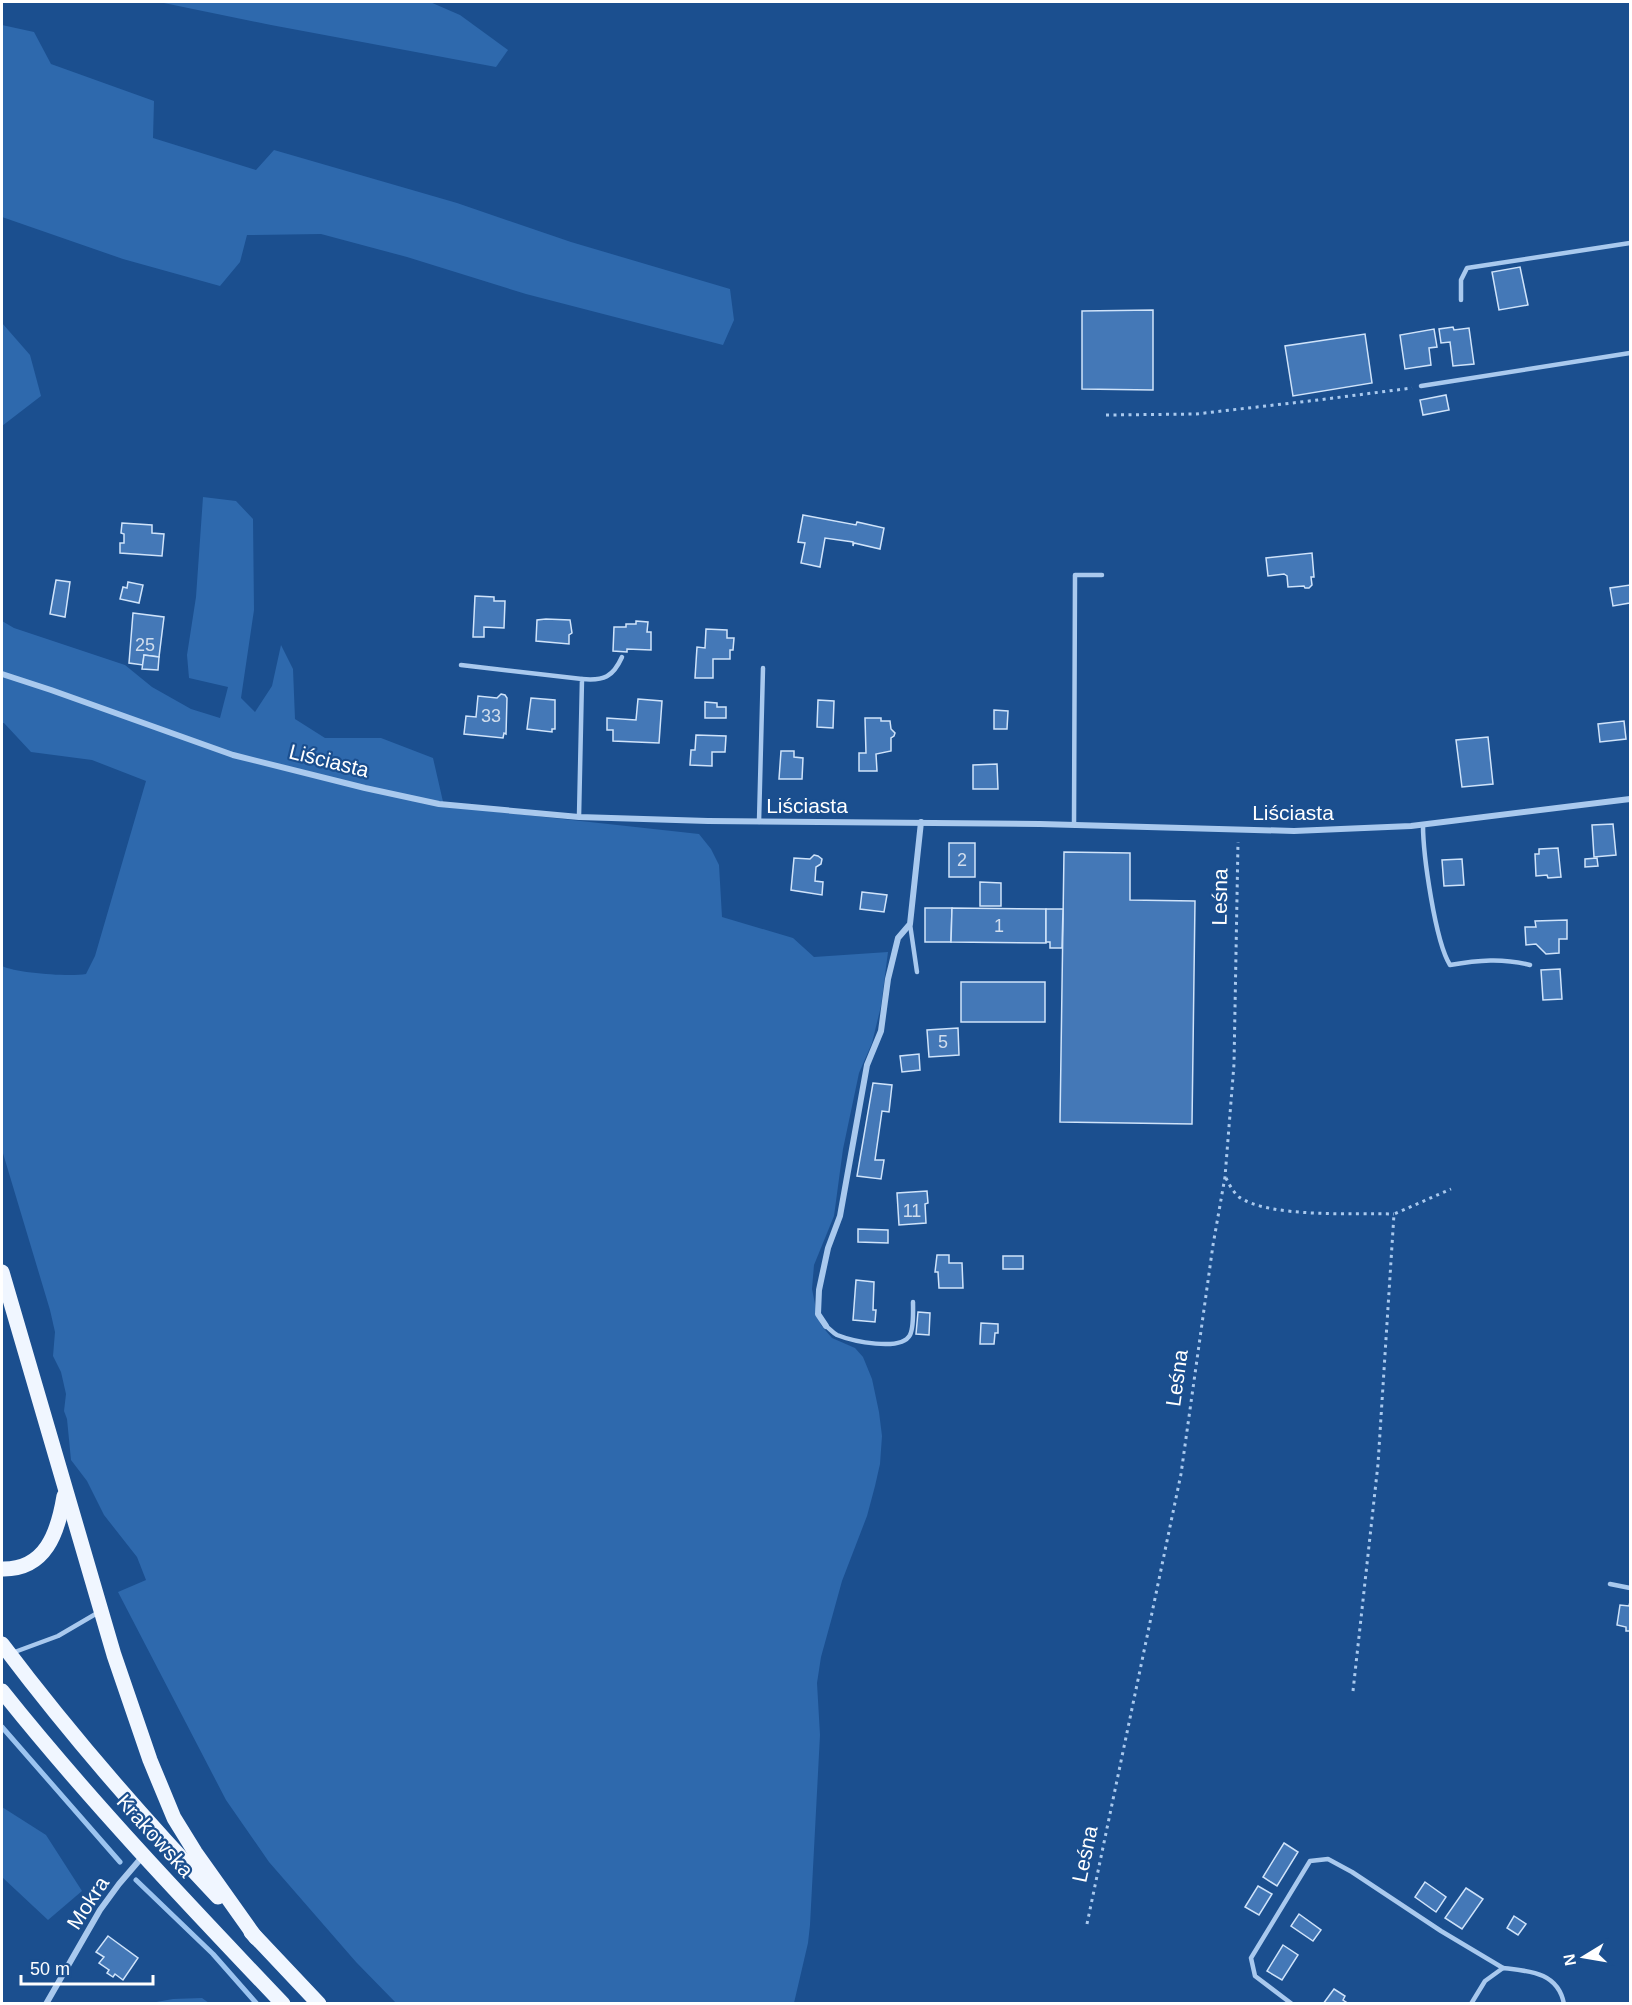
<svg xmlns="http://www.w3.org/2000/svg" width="1632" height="2005" font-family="Arial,sans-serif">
<rect width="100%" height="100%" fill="#1b4f8f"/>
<g fill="#2e69ad">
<path d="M159,2H430L460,15L508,50L496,67L271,25Z"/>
<path d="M2,25L34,32L51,64L154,101L153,138L256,170L274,150L457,203L571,242L730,289L734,320L723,345L526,294L407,257L321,234L247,235L240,262L220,286L123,259L2,217Z"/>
<path d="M2,323L30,355L41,396L2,426Z"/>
<path d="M203,497L236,501L253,519L254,610L241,698L255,712L272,686L281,645L293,669L295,719L325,738H381L433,758L444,806L699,834L711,849L719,865L722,917L793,938L814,957L888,952L881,1006L872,1043L859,1073L843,1149L834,1216L814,1265L812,1289L817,1314L821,1325L832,1338L855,1348L863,1357L872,1379L879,1412L882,1436L880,1464L875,1486L867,1516L842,1581L821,1657L817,1683L820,1735L810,1925L808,1943L794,2003H396L356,1962L269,1862L226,1800L118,1592L146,1580L137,1557L104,1515L87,1481L71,1460L67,1419L64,1411L66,1394L61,1372L53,1356L55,1332L50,1310L2,1150V966C16,973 69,977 86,974L95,956L146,781L92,760L31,752L4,723H2V621L14,628L125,665L152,687L191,709L220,718L228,687L189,678L187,655L196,597Z"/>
<path d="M2,1807L46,1835L82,1891L48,1920L2,1877Z"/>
<path d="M202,1998L209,2003H151L173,1999Z"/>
</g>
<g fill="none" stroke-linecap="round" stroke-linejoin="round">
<g stroke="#9cc4f0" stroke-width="5">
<path d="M2,1727L120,1862"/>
<path d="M136,1880L213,1954L257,2004"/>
</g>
</g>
<g fill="#4478b7" stroke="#cfe3fa" stroke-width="1.5">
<path d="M1520,267L1528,305L1499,310L1492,272Z"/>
<path d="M1153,310V390L1082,389V311Z"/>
<path d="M1453,327L1454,330L1469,328L1474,364L1453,366L1450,342L1441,343L1439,329Z"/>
<path d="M1434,329L1437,347L1429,348L1431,365L1405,369L1400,335Z"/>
<path d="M1365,334L1372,383L1293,396L1285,346Z"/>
<path d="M1446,395L1449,410L1423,415L1420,400Z"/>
<path d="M803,515L856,525L857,522L884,528L880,549L854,543L853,546V542L825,538L820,567L801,563L805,543L798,542Z"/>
<path d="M122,523L152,525V533L164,534L162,556L120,553V543H124V534L121,533Z"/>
<path d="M1312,553L1314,577H1311L1312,585L1309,588H1305L1304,586L1288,587L1287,576L1284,574L1268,576L1266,558Z"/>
<path d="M56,580L70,582L65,617L50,614Z"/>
<path d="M128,582L143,585L139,603L120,599L123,587L127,588Z"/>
<path d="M1630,585V608V603L1613,606L1610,588Z"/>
<path d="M475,596L494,597V601H505L504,628L484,627V637H473Z"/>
<path d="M133,613L164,617L159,657L144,655L143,665L129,663Z"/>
<path d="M546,619L570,620L572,633L569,635V644L536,641L537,620Z"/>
<path d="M636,621L648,622L647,632H651V650L627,649V652L613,651L614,627H626V624H636Z"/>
<path d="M706,629L727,630V638H734L733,650H730V659H713V678H695L697,647L705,648Z"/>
<path d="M144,655L159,657L158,670L142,669Z"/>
<path d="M501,694L505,695L507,698L506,734L504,733L503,738L464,734L466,716L476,717L478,696L497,698Z"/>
<path d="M531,698L555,700V729H552V732L527,729Z"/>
<path d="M638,699L662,701L659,743L613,741V730H607V718L636,720Z"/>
<path d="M818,700L834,701L833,728L817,727Z"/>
<path d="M705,702L717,703V707H726V718H705Z"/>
<path d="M994,710L1008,711L1007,729H994Z"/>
<path d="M865,718H881V721H890L891,729L895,733L894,736L891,738V751L876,754L877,771H859V753H866Z"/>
<path d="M1624,721L1626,739L1600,742L1598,724Z"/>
<path d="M696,735L726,736L725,752H712V766L690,765L691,750H695Z"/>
<path d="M1488,737L1493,784L1462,787L1456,740Z"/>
<path d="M781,751H794V757L803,758L802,779H779Z"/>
<path d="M997,764L998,789H973V765Z"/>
<path d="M1613,824L1616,855L1594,857L1592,825Z"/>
<rect x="949" y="843" width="26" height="34"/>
<path d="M1558,848L1561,877L1548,878L1547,875L1536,876L1535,854H1539V849Z"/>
<path d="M1064,852L1130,853V900L1195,901L1192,1124L1060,1122Z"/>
<path d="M814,855L818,856L822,859L821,864L816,867L815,881L823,882L822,895L791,890L794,858L810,859Z"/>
<path d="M1597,858L1598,866L1585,867V859Z"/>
<path d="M1462,859L1464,885L1444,886L1442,860Z"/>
<path d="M980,882L1001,883V906H980Z"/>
<path d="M862,892L887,895L884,912L860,909Z"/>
<path d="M925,908H952L951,942H925Z"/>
<path d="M952,908L1046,909V943L951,942Z"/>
<path d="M1046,909H1063L1062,948H1050V942H1046Z"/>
<path d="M1567,920V939H1559V953L1546,954L1536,944L1526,945L1525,927H1536L1535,921Z"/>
<path d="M1560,969L1562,999L1543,1000L1541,970Z"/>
<rect x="961" y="982" width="84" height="40"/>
<path d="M958,1028L959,1055L929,1057L927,1030Z"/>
<path d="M919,1054L920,1070L902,1072L900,1056Z"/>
<path d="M873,1083L892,1085L889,1112L882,1111L875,1160H884L881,1179L857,1176Z"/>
<path d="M927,1191L928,1203L925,1204L926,1223L899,1225L897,1193Z"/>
<path d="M858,1229L888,1230V1243L858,1242Z"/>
<path d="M937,1255H949V1263H962L963,1288H939L938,1272H935Z"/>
<rect x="1003" y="1256" width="20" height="13"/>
<path d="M856,1280L874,1282L873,1310H876L875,1322L853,1320Z"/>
<path d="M918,1312L930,1313L929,1335L916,1334Z"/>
<path d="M981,1323L998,1324V1333H995L994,1344H980Z"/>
<path d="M1630,1602V1631H1626V1627L1617,1625L1620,1605L1629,1606Z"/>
<path d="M1284,1843L1298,1852L1277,1886L1263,1877Z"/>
<path d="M1425,1882L1446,1897L1436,1912L1415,1897Z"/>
<path d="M1258,1886L1272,1894L1259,1915L1245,1907Z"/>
<path d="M1466,1888L1483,1899L1462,1929L1445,1918Z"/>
<path d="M1299,1914L1321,1930L1313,1941L1291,1926Z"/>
<path d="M1514,1916L1526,1924L1518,1935L1507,1928Z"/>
<path d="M108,1936L138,1958L123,1980L115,1974L113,1977L107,1973L109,1970L99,1963L104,1957L96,1952Z"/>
<path d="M1283,1945L1298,1955L1282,1980L1267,1971Z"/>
<path d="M1334,1989L1345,1996L1343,2000L1349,2004H1323Z"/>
</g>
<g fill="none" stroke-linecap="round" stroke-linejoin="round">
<g stroke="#a9c9ee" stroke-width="3" stroke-dasharray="3 4.5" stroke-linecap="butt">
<path d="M1106,415L1196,414L1318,400L1412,388"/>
<path d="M1226,1178C1229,1184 1233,1192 1239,1197C1269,1218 1355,1213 1394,1214"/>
<path d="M1353,1691L1378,1464L1394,1214L1451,1189"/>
<path d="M1087,1924L1181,1474L1213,1245L1225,1177L1234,1064L1238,842"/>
</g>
<g stroke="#a9c9ee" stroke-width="4.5">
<path d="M1461,300V280L1467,268L1630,243"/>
<path d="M1421,386L1630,353"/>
<path d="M461,665L582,679L579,817"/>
<path d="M582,679C604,681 613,677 622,657"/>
<path d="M759,822L763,668"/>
<path d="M1074,825L1075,575H1102"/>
<path d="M1423,825C1423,854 1435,941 1450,965C1478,960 1503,958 1530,965"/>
<path d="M910,924L917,972"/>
<path d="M826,1326C830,1329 833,1333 837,1335C852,1341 901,1352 910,1335C914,1327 913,1311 913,1302"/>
<path d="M1610,1584L1630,1588"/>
<path d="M12,1653L58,1636L99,1612"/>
<path d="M1292,2004L1255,1976L1251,1958L1310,1861L1328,1859L1352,1872L1441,1931L1503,1968"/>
<path d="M1471,2004L1485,1981L1503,1968C1529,1971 1558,1972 1564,2004"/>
</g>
<g stroke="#a9c9ee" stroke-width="6">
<path d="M2,674L51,690L233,755L365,788L439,804L579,817L708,821L1040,824L1294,831L1411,826L1630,799"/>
<path d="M826,1326L818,1314L819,1290L828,1248L840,1216L867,1065L881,1031L888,979L898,938L910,924L921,822"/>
<path d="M46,2004L100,1910L119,1884L143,1856"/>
</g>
<g stroke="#f0f6ff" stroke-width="15">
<path d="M2,1272L114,1655L150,1760L174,1818L195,1852L256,1938"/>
<path d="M2,1569C46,1570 58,1532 64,1496"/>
<path d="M2,1644C69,1733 141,1816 218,1897"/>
<path d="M2,1691C89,1800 186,1902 283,2004"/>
<path d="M251,1932L319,2004"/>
</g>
</g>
<g text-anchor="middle" stroke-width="4.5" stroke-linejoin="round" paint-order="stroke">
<g font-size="18" fill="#d0dded">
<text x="145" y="651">25</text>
<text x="491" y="722">33</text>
<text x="962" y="866">2</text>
<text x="999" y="932">1</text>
<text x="943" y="1048">5</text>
<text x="912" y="1217">11</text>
</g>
<g font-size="21" fill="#fff" stroke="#1b4f8f">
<text transform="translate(329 761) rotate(14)" y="7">Liściasta</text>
<text x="807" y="813">Liściasta</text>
<text x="1293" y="820">Liściasta</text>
<text transform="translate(1220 897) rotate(-89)" y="7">Leśna</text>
<text transform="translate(1177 1378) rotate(-82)" y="7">Leśna</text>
<text transform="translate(155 1836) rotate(48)" y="7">Krakowska</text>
<text transform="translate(1085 1854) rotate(-78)" y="7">Leśna</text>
<text transform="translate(88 1903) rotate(-57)" y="7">Mokra</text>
</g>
</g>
<rect width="1632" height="2005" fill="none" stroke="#ffffff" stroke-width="6"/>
<g transform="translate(1584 1957) rotate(259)" stroke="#1b4f8f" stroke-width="4.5" paint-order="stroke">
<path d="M0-4.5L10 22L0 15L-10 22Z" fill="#ffffff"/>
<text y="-9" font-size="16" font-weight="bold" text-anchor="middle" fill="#ffffff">N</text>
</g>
<path d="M21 1975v9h132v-9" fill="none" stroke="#ffffff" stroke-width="3"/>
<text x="30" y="1975" font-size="18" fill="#ffffff" stroke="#1b4f8f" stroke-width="4.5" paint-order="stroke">50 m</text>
</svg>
